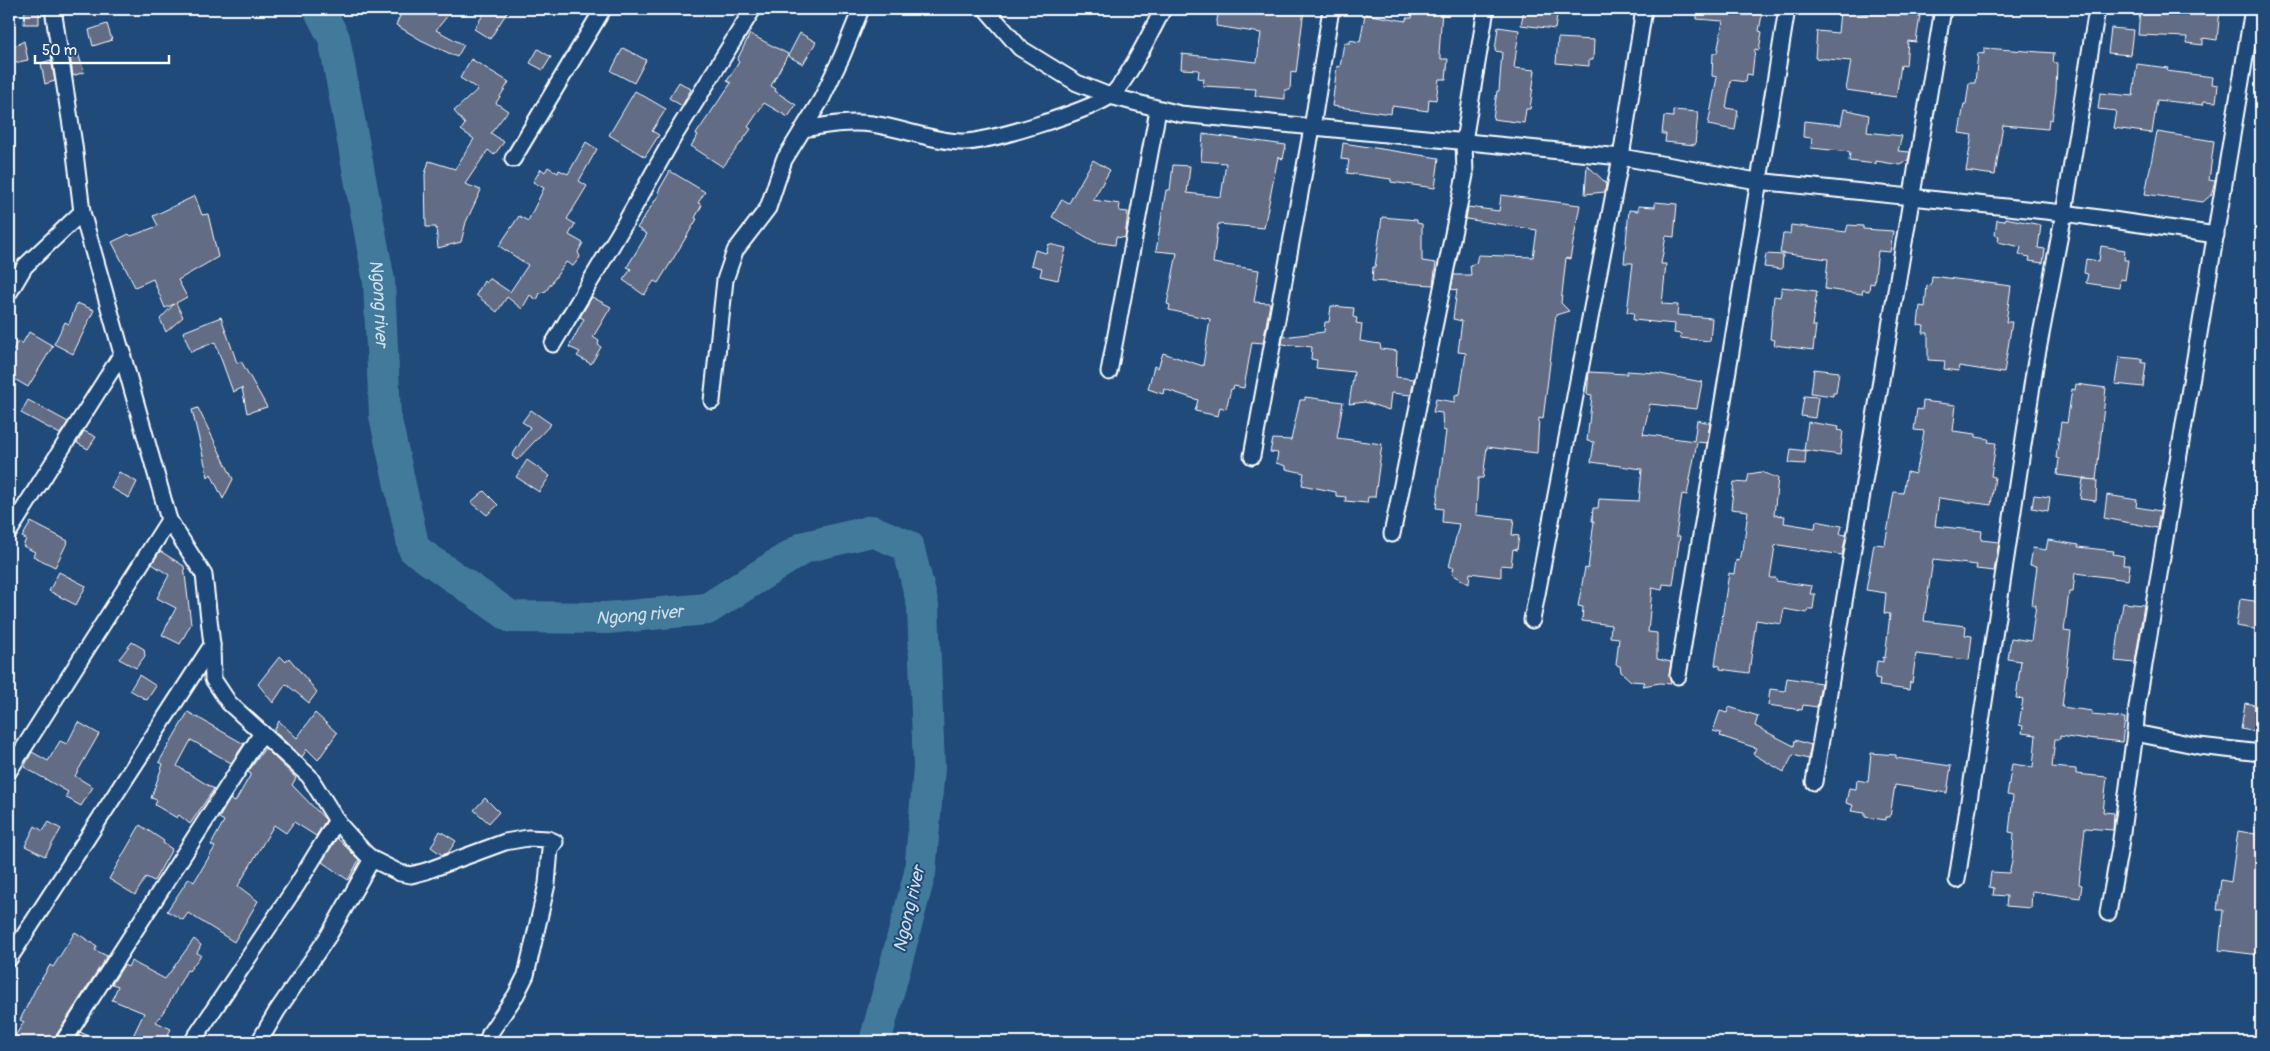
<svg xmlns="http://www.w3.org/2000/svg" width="2270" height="1051" font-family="Pangolin,sans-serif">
<rect width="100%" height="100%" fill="#1f4a7a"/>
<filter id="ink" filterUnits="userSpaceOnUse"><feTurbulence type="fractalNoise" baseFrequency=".02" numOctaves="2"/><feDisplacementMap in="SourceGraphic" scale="10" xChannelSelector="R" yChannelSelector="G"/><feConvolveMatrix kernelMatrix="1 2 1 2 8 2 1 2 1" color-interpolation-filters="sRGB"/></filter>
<g filter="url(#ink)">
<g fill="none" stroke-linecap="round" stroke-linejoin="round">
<path stroke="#427a9c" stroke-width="32" id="s1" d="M319,9L334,38L379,281L385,416L414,549L511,617L607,618L707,609L805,547L872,531L908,546L923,606L929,768L920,873L875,1042"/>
</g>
<g fill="#636c85" stroke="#fff">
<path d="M25,9H39V24H24Z"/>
<path d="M403,9H453L436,30L464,45L457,57L421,40L396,25Z"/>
<path d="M487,9H509L490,39L474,29Z"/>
<path d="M1219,9L1304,10L1296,73L1291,72L1290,90H1285V99L1255,96L1256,89L1203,86L1204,79L1198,78L1199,70L1181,69L1182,54L1257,62L1261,33L1216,26Z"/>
<path d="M1413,9H1442L1439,55H1441V59H1448L1446,79H1439L1436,100L1429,99L1428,111L1392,106L1391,114L1332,106L1337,66L1340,67L1344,43H1350V40L1360,42L1365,14L1406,21V18H1412Z"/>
<path d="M1524,9H1558L1555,29L1521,25Z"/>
<path d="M1697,9H1763L1759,31L1762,32L1759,50L1755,49L1752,75L1747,74L1746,82L1731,80L1726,108L1738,110L1735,130L1708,125L1717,77L1712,76L1713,53H1717L1723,21L1697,19Z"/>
<path d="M2150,9H2220L2217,40L2203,38V45L2186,43L2187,37L2138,35L2140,10L2149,11Z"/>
<path d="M1874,10L1920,16L1916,42L1908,41L1906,66L1901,65L1896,97L1846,90L1851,61L1815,58L1817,31L1838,33L1840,11L1873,14Z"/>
<path d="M107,24L112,40L93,46L89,30Z"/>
<path d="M1498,27L1519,30L1514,68L1535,70L1530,109H1526L1524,123L1493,119L1497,91H1499L1502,52L1495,51Z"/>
<path d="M2111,28L2133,30L2130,55L2108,53Z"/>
<path d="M800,33L816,42L803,64L788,56Z"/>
<path d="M750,34L788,54L771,86L776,89L775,91L796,105L788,117L764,103L748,127L751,129L723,167L691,146L698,135L696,134L731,83L727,81L739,62L737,60Z"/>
<path d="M1558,38L1594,40L1593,60H1589V66L1556,63Z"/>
<path d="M24,41L28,60L9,64V49Z"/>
<path d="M623,48L646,60L634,83L611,71Z"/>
<path d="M1984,48L2054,53L2053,62L2057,63L2056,91L2052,120L2049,119L2048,129L2003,125L1995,175L1966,171L1972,135L1959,133L1964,104H1966L1969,83H1975L1978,53L1984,54Z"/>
<path d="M538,49L551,57L543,70L530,63Z"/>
<path d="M78,53L84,72L73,76L70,55Z"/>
<path d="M471,59L509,82L496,103L508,111L491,133L504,142L494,155L488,150L465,184L481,190L466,222L461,242L438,248L436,227H426L425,174L429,161L455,169L474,139L461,130L465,124L454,111L478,89L460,78Z"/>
<path d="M51,60L55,81L45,84L41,63Z"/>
<path d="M2137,64L2168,68L2167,71L2213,77L2212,84L2218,85L2216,102L2204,101L2203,105L2157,100L2152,133L2113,128L2116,111L2098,109L2100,93L2133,96Z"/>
<path d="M679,82L691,89L682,106L669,98Z"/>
<path d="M635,91L666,109L652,131L659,135L645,157L609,135Z"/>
<path d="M1844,109L1869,115L1867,132L1902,136L1898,151L1910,152L1908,160L1900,165L1876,161V164L1849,161L1850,152L1811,148L1812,138L1803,137L1804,121L1841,125Z"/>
<path d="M1673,110L1698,112L1695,145L1665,142L1666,134H1662L1664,116L1673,117Z"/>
<path d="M2157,132L2214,141L2209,180L2215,181L2211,195L2203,202L2145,194Z"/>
<path d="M1203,134L1286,145L1283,159L1278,157L1264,228L1218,224L1213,263L1259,270L1254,302L1270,303L1263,343L1252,342L1244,388L1234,386L1233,389H1231L1226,409L1220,407L1218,416L1195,411L1198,400L1164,389L1163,394L1148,389L1154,366L1158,368L1163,353L1203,366L1210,319L1169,310L1170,305L1167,304L1177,253L1156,251L1166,190H1170L1173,165L1190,166L1187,193L1221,197L1226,163L1201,161Z"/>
<path d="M586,142L597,149L579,181L587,186L567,219L575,224L569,235L583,243L578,252L580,257L573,266L566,262L546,291L540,293L537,300L530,295L522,309L507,297L497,312L476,295L484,281L486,283L489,278L510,292L528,265L499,246L519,216L528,221L544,188L533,182L541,169L545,172L548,167L558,173L559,170L568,174Z"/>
<path d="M1343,143L1439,158L1435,188L1391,182V179L1347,173L1349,160L1341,159Z"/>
<path d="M1093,160L1110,170L1093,200L1120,204L1119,211L1128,212L1125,238L1116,237L1115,245L1095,242L1052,217L1062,199L1069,203Z"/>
<path d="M1587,165L1606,183L1605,192L1585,194Z"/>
<path d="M670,171L705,192L698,203L702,205L695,218L697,219L673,259L658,283L654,281L644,295L623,280L631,269L627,267L647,234L637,228L660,193L658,192Z"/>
<path d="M1501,195L1580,205L1570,259L1566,258L1561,303L1569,311L1556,315L1543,419L1539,418L1537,453L1487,447L1483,478H1478L1476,515L1514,519L1512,535L1519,536L1517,550L1513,549L1511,566L1501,565V577L1470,573L1469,584L1452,574L1454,567H1449L1459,524L1442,522L1443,509L1436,508L1446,431L1443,430L1442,413L1433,412L1436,399L1455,402V395L1460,394L1466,353L1458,352L1462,321L1453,319L1457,290L1451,289L1454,275H1471L1470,265L1476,263L1478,255L1533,257L1537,230L1466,219L1468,207L1499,211Z"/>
<path d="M195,196L202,215L208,214L218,257L178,280L187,297L176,303L183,317L166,332L160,319L174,304L165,308L153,279L135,287L112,242L129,234L131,236L158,226L153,216Z"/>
<path d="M1655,202L1677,204L1674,237L1666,236L1661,264H1666L1662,304L1678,305L1677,315L1712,318L1710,341L1680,338L1681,334L1674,333L1675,324L1633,320L1634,313L1627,312L1633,263H1624L1629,210L1638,211V206L1655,207Z"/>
<path d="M1382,217L1417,220V223L1422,224V261L1436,263L1433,285L1372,281L1373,267H1375Z"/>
<path d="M2005,218L2041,225L2038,248L2045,249L2043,263L2029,261L2030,257L2019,255L2021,247L1998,242L1999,236L1995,235L1997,220L2005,221Z"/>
<path d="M1791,225L1846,232L1848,225L1863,226V229L1893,231L1890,252L1878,251L1874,284L1870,283L1869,291L1863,290L1862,294L1825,289L1828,259L1780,253L1783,234H1790Z"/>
<path d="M1049,244L1066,248L1058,280L1040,276L1042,268L1031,265L1035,250L1046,253Z"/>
<path d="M2101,246L2125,250L2124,260H2128L2125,280L2120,279L2119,288L2086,283L2088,274L2084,273L2086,259L2099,261Z"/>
<path d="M1766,254L1783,255L1782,269L1764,267Z"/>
<path d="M1932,276L2011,286L2006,322H2012L2004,373L1959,366L1958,371L1944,369L1945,361L1928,360V333H1923L1924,326L1918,325L1920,306L1925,307L1927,285L1931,286Z"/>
<path d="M1782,287L1817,291L1812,326H1816L1813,350L1774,345L1775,340L1770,339L1774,296L1780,297Z"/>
<path d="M592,297L611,307L593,337L599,341L598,345L601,347L591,364L577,356L580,352L569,347L584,319L580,317Z"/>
<path d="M77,303L94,310L73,354L54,344L65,322L69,324Z"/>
<path d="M1331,306L1354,308L1353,317L1357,318L1356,323L1362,324L1360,341L1380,344L1381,349L1397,351L1396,377L1414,379L1411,395L1391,393L1389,410L1365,402L1349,404L1354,372L1316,368L1317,360L1311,359L1312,347L1282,344L1283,337L1324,332L1325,322H1329Z"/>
<path d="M221,317L237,363L241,361L267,407L247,413L242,388L233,392L215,342L191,352L183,332Z"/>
<path d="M29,332L53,346L28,387L9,376V357L18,341L22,344Z"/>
<path d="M2119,357L2142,359V363H2146L2143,387L2115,384Z"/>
<path d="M1814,369L1839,372L1836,393H1833V396L1811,393Z"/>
<path d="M1627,371L1655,373L1702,382L1697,409L1650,404L1643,434L1694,441L1697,420L1710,423L1707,443L1697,442L1687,495L1682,494L1676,536H1680L1673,585L1663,584L1662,590L1652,588L1648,632L1657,633V659L1671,662L1669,675L1671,684L1660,683L1643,686L1645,682L1631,681L1621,672L1620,666L1616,665L1619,638L1610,637L1611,625L1582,621L1583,607L1578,606L1585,568L1588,569L1594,521H1592L1593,508H1598L1599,499L1639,501L1642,469L1591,462L1594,442L1587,441L1592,395L1587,394L1589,372L1627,374Z"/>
<path d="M2076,384L2106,388L2096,480L2057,475L2059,459L2056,458L2061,422L2067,423L2072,389L2075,390Z"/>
<path d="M1804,396L1818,397L1815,418L1801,416Z"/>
<path d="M1305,397L1343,402L1337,438L1382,444L1375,497H1368L1367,503L1345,501L1346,497L1336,496V492L1302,485L1304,473L1286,469V466L1276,463L1278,453L1270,452L1273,439L1291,440L1300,400H1305Z"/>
<path d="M28,400L68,422L60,434L21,413Z"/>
<path d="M1923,401L1956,405L1953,431L1976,434V437L1989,439L1988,442L1996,443L1991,476L1995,477L1991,505L1939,498L1935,526L1982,531L1981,540L1999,542L1994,571L1976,569L1977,565L1933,560L1924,621L1966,626L1965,635L1972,636L1969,660L1916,654L1912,683L1910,682L1909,690L1879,686L1880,679L1875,678L1877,661L1883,662V657L1885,658L1890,614L1884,613L1886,593L1866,590L1874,544L1885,545L1894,492L1903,493L1907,472L1915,474L1917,465H1918L1924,431L1914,430L1917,409L1922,410Z"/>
<path d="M198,408L233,479L223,499L211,474L208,477L192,410Z"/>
<path d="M531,410L551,424L517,460L512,456L530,427L522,422Z"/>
<path d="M1808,422L1839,427L1838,430L1843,431L1840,455L1804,450Z"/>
<path d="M84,431L96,437L88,449L77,443Z"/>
<path d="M1791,449L1806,451L1805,464L1789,463Z"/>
<path d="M527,460L550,476L539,492L516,477Z"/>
<path d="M119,472L137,482L129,498L111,488Z"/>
<path d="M1761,472L1778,478L1774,515L1785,516L1784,523L1815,528L1816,521L1842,526L1840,534L1846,535L1842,555L1779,545L1775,546L1770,578H1776V581L1812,586L1810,594H1815L1813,609H1808L1807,613L1784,609L1781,624L1756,620L1749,673L1720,669V666L1715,665L1729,573L1734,574L1736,560L1739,561L1741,551H1743L1748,511L1731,509L1734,482L1747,483L1749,474Z"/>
<path d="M2083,479L2097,480L2096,501L2080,499Z"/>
<path d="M484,491L498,505L487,515L471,502Z"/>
<path d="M2034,495L2050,497L2048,511L2032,508Z"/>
<path d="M2107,495L2137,500L2136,507L2160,511L2157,528L2104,518Z"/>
<path d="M31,522L68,541L55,567L33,556L35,552L23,546L26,539L22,537Z"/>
<path d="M2048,540L2079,545L2078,547L2114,551L2113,554L2124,556L2123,565H2130L2128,580L2075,573L2073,592H2069L2064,631L2071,632L2062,707L2092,711V715L2125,718L2122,742L2087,738V740L2060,736V739H2055L2052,767L2076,769V774L2107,777L2103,812L2114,813L2113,830L2085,828L2079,884L2082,885L2080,898L2032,891L2031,908L2006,906L2007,896L1993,895L1994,888L1989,887L1991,872L2009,873L2012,862L2014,833L2009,832L2013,796L2007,795L2012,764L2033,767L2036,735L2022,733L2023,726L2019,725L2023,699L2016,698L2021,661L2008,659L2011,638L2031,641L2036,605H2032L2037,566L2030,565L2033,548L2046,550Z"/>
<path d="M160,551L184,566L191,624L180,644L162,635L176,608L157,598L169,575L152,564Z"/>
<path d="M59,572L86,586L76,605L49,591Z"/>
<path d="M2240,599L2261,602V630L2236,626Z"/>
<path d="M2123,603L2144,605L2135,663L2115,661Z"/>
<path d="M132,642L144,649L145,656L136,668L119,659Z"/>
<path d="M280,656L286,662L289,658L317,692L309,703L286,684L273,703L258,684Z"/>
<path d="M139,675L156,686L147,700L130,690Z"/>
<path d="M1787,678L1821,683L1817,707L1803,705L1802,710L1768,705L1770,689L1785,691Z"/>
<path d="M2245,703L2261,706V733L2241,729Z"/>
<path d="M1729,707L1758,716L1755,726L1794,746L1795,740L1811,745L1808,759L1793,755L1784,772L1753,754L1756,748L1720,736L1721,733L1713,731L1720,711L1727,713Z"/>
<path d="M188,712L244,744L231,763L191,740L177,766L214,789L190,824L179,815L177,818L155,805L157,800L151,798L163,764L159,762Z"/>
<path d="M315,713L337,733L318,760L307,749L302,757L274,731L279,721L297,738Z"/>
<path d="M78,722L99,734L75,776L93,787L81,806L65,797L68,792L24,767L32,752L48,761L60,741L67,744Z"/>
<path d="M265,748L296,778L292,785L326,820L316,836L294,822L286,833L274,825L238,886L258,901L234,942L188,913L183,920L167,911L189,878L194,882L215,847L211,845L224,821L219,818L230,799L235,802L251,774L248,772Z"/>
<path d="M1871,753L1896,755V758L1951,766L1947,793L1895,785L1890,817H1886V820L1865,817V813L1851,811L1853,805L1846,803L1849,788L1856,789L1857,780L1868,782Z"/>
<path d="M485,798L499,812L489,823L474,810Z"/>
<path d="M49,822L61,829L45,856L25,846L35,826L43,831Z"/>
<path d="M140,825L164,841L163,843L172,849L154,881L146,877L135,895L109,879Z"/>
<path d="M440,831L456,841L448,853L442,855L431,847Z"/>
<path d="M2238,831L2261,835L2260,955L2219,950L2223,910H2217L2221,880L2231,882Z"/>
<path d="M337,838L359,860L348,880L322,862Z"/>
<path d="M75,932L97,946L95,950L107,956L55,1037L54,1042H11L24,1022L20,1020L35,990L50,965L53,967Z"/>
<path d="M194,939L201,945L197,953L201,955L189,971L187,970L168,1005L156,1022L171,1029L164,1042H130L144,1013L112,1000L118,986L112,984L124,965L128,967L131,961L165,979Z"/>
<path d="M80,1032L102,1042H74Z"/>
</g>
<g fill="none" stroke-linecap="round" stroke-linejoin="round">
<defs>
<g id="street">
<path d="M53,9L74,145L82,212L169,520L204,575L212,645L213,679L229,703L309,776L339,824L365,853L372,859L400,873L411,875L426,871L505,842L528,838L548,839L555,842L550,849L547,884L526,975L516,995L490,1033L487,1042"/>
<path d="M986,9L1020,48L1077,83L1110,96L1180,114L1621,157L1757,181L2064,213L2216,235"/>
<path d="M2253,9L2137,707L2135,733L2199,746L2261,753"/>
<path d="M804,129C826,125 849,121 872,124C902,128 931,141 961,142C984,144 1091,110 1110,96C1125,86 1153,28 1163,9"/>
<path d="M513,159L603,9"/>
<path d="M9,293L25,266L82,212"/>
<path d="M553,344L624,225L673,138L753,9"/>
<path d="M1109,372L1158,110"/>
<path d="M712,401L725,280L735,251L768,208L784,160L821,100L842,56L861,9"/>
<path d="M1252,456L1312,128L1331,9"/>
<path d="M9,532L123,352"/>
<path d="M1392,534L1465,175L1464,141L1486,9"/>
<path d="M1532,620L1621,157L1644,9"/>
<path d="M1678,676L1787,9"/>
<path d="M9,771L169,520"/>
<path d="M1814,782L1943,9"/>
<path d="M1957,880L2035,366L2064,213L2097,9"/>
<path d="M2108,913L2120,847L2135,733"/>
<path d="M9,959L212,645"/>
<path d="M63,1042L262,733"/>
<path d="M192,1042L297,885L337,820"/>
<path d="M259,1042L277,1011L329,935L372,859"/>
</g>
</defs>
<use href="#street" stroke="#fff" stroke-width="19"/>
<use href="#street" stroke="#1f4a7a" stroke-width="15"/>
</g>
</g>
<g text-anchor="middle" stroke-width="4" stroke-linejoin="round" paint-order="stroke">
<g font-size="18" font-style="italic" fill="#d0dee6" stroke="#1f4a7a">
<text dy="6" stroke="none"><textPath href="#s1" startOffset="302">Ngong river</textPath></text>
<text dy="6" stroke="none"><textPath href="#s1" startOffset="798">Ngong river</textPath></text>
<text transform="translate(909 909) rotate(-77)" y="6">Ngong river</text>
</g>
</g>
<rect width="2270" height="1051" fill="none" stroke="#1f4a7a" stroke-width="30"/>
<rect x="15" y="15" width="2240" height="1021" fill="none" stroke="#fff" stroke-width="2" filter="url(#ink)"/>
<path d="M35 55v8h134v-8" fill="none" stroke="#ffffff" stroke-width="2.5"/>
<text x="42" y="55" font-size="15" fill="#ffffff" stroke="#1f4a7a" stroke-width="4" paint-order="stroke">50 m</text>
</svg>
